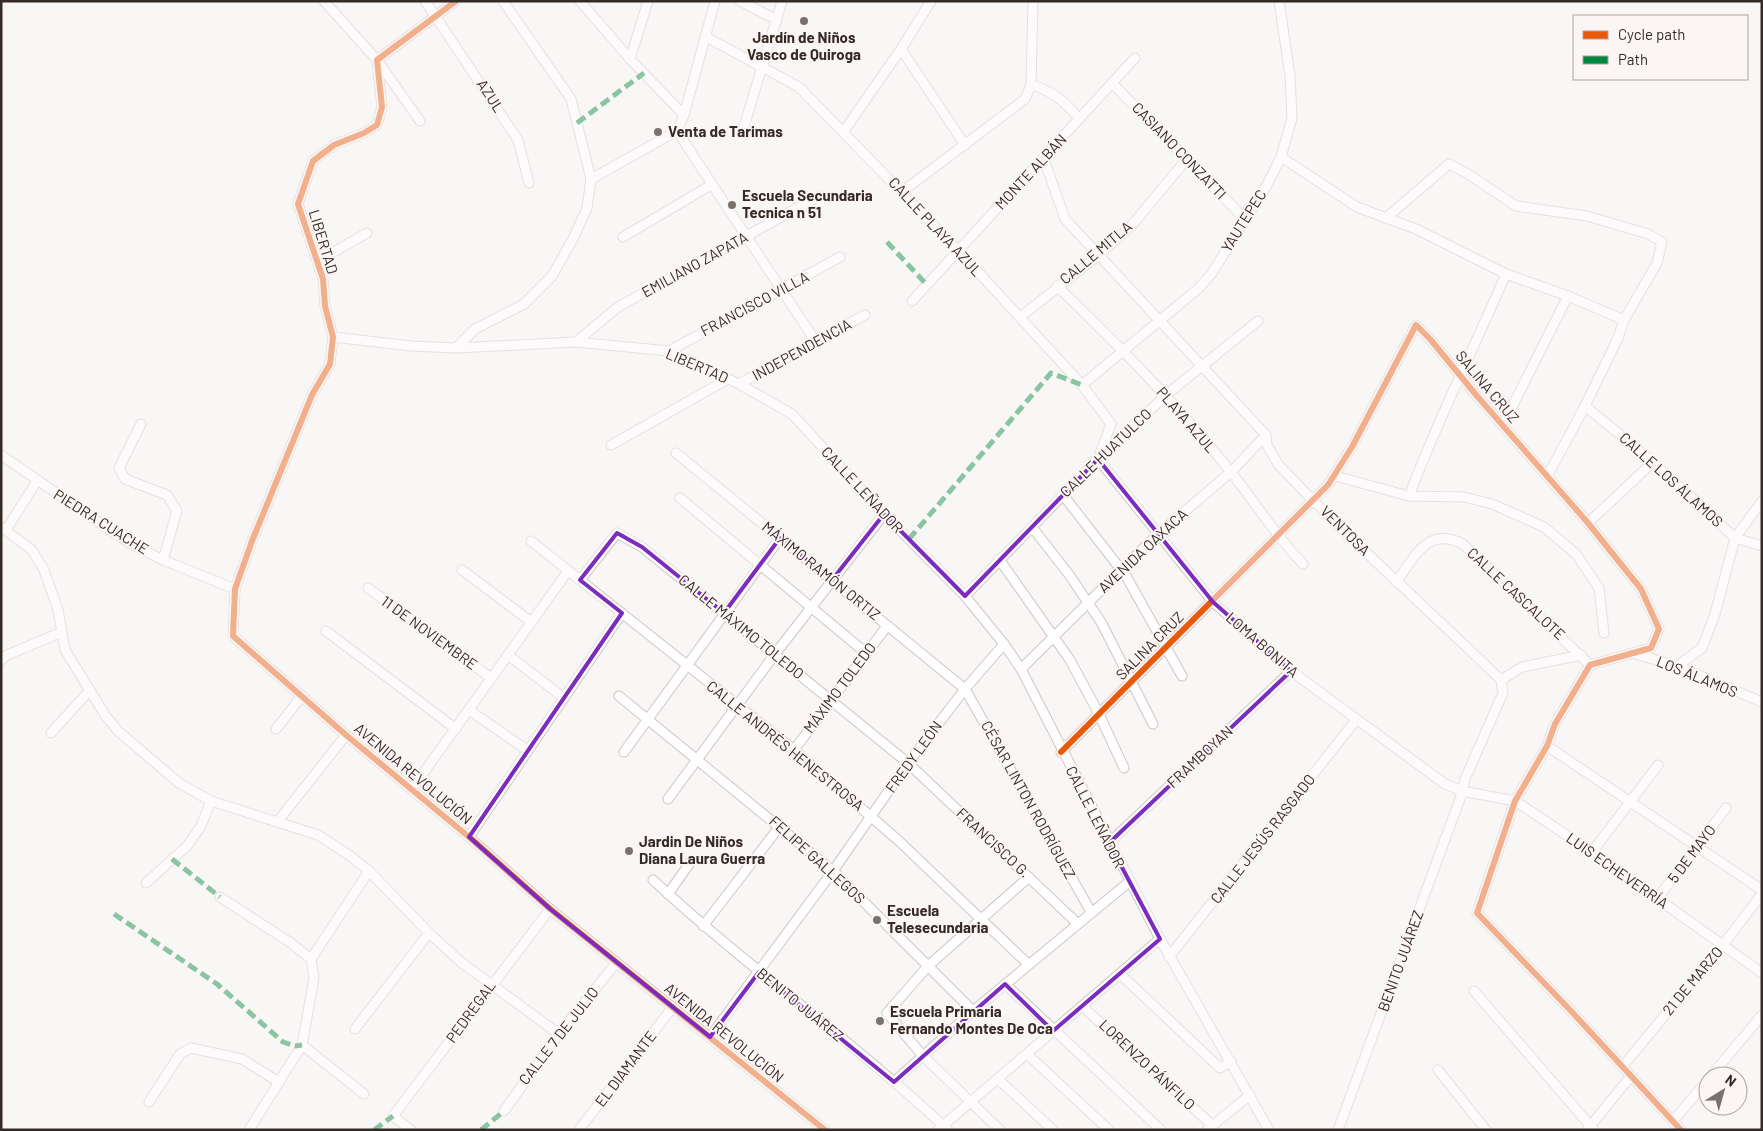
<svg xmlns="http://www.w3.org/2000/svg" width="1763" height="1131" font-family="Barlow,sans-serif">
<rect width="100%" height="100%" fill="#f9f6f5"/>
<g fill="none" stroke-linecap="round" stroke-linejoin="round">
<defs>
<g id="street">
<path d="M324,1L377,60L420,121"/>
<path d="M425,1L518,140L529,183"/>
<path d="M456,1L377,60L382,107L377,125L364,133L334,145L313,161L298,204L323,279L325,306L333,337L330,364L312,395L252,541L235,589L233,636L346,735L469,837L550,909L825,1130"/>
<path d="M580,1L630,59L684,115"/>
<path d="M740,1L777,20"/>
<path d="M706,37L799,87L958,250L1082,385L1111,424L1098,459L1213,602L1291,671L1445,784L1462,791L1515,801L1592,852L1762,973"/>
<path d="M901,49L965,145"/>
<path d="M630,59L648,1"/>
<path d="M1113,84L1245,219"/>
<path d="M1031,85C1052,90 1067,103 1079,119"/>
<path d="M677,131L816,342"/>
<path d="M844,131L901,49L931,1"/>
<path d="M742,133L782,1"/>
<path d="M1281,157L1357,207L1416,229L1506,274L1568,296L1624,320"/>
<path d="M1044,159L1065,219L1266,435L1267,445L1278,464C1349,540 1427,608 1501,680L1503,693L1465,779L1461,796L1338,1130"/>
<path d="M591,179L677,131L684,115L715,1"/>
<path d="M903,191L1025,99L1031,85L1033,1"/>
<path d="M1386,218L1449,164L1468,174L1516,206L1587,216L1648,234L1662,242L1657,263L1624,320L1618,338L1585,406L1548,475"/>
<path d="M623,237L711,185"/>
<path d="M318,261L367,233"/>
<path d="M1057,286C1118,345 1178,405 1230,471C1255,502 1275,535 1303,564"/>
<path d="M912,301L1135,58"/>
<path d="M1020,317L1099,255L1132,225L1186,160"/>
<path d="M333,337L411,346L456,348L576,342L669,351L739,384L792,414L884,514L965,596L1004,644L1021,669L1160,939L1269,1130"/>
<path d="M576,342L618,307L819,196"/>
<path d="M456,348L475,329L524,304L552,276L573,239L587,208L591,179L571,99L503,1"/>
<path d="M669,351L840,257"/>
<path d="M739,384L865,315"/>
<path d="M1082,385L1199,288L1212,273L1267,185L1281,157L1292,118L1290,76L1279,1"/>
<path d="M1585,406L1653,462L1735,538L1762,546"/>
<path d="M141,424L119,468L125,479L167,495L177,511L163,560"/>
<path d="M1503,425L1568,296"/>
<path d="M611,445L728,379"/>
<path d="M676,453L965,689L1091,912"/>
<path d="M1,455L129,543L163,560L235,589"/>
<path d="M1335,476L1409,496L1464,497L1492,504L1544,527L1576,554L1599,588L1604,633"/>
<path d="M1063,495L1126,576L1182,676"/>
<path d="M1409,496C1437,421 1474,348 1506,274"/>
<path d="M680,498L866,653"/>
<path d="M1588,523L1653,462"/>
<path d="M1,527L32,550L44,570L58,610L65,650L105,715L118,731L179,783L211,801L318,835L349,855L369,871L429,933L462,963L559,1034"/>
<path d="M1032,527L1070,576L1101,622L1153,724"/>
<path d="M6,530L37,481"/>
<path d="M531,541L794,750L899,841L1028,964"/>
<path d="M999,559L1070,660L1099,714L1124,768"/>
<path d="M462,570L530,621"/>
<path d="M580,580L617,533L642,547L908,763L1077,923"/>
<path d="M1396,582C1416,556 1427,526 1463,544L1590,665"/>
<path d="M368,588L491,678"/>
<path d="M965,596L1098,459L1166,395L1258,321"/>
<path d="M326,631L456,729"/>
<path d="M1632,653L1677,666L1762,702"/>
<path d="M508,655L564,698"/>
<path d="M1,660L7,655L62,632"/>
<path d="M1677,666L1702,648L1715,614L1735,538L1762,501"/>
<path d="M1021,669L1158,534L1231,472L1266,435"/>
<path d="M1501,680L1522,667L1581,655"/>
<path d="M619,696L833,871L973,1011"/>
<path d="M469,710L527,750"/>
<path d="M276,729L302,696"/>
<path d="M51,733L90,690"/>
<path d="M1547,746L1762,890"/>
<path d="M794,750L887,626"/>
<path d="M624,752L780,538"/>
<path d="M1061,752L1328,485L1352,447L1416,325L1430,339L1477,396L1588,523L1641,589L1659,629L1651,648L1590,665L1555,724L1547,746L1515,801L1477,913L1571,1011L1681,1130"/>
<path d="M412,789L568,571"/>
<path d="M668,799L775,654L884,514"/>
<path d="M278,821L346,735"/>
<path d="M469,837L622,613"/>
<path d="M1109,843L1291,671"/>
<path d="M1592,852L1658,765"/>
<path d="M653,880C748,968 854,1042 948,1130"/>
<path d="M146,883L187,846L201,826L211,801"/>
<path d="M668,894L692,860"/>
<path d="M220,897L291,943L311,959"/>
<path d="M1657,899L1726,808"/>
<path d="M703,926L780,826"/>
<path d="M1169,957L1356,720"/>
<path d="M1120,974L1220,1068L1231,1061"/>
<path d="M1005,984L1161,1130"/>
<path d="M1474,991L1594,1130"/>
<path d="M1082,1006L1212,1125"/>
<path d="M355,1029L429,933"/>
<path d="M710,1037L833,871L908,763L965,689L1004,644"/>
<path d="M302,1045L364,1094"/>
<path d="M1027,1054L1109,1130"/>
<path d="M1623,1066L1722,946L1762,894"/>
<path d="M1438,1070L1486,1130"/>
<path d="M1711,1076L1762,1015"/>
<path d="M998,1079L1053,1130"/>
<path d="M894,1082L973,1011L1129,882"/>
<path d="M149,1102L180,1054L191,1048L242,1059L279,1082"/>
<path d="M504,1111L559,1034L616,963"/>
<path d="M1673,1121L1708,1080"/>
<path d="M249,1130L302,1045L314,978L311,959L369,871"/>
<path d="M411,1130L393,1116L550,909"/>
<path d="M579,1130L672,1008"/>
<path d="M938,1130L1160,939"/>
<path d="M1000,1130L922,1055L887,1013L928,966L1029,877"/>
<path d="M1207,1130L1250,1095"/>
<path d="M1587,1130L1631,1076"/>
</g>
</defs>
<use href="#street" stroke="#cec7c5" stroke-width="11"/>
<use href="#street" stroke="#fefefe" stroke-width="9"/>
<g stroke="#00873e" stroke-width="5" stroke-dasharray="10 5" stroke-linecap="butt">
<path d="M577,123L644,73"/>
<path d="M887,242L927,285"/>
<path d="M909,539L1051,373L1082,385"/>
<path d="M172,859L220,897"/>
<path d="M114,914L217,984L283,1042L295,1046L302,1045"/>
<path d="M374,1130L393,1116"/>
<path d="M481,1130L504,1111"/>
</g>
<defs>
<g id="cycleway">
<path d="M456,1L377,60L382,107L377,125L364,133L334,145L313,161L298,204L323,279L325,306L333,337L330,364L312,395L252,541L235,589L233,636L346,735L469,837L550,909L825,1130"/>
<path d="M1061,752L1328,485L1352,447L1416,325L1430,339L1477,396L1588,523L1641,589L1659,629L1651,648L1590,665L1555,724L1547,746L1515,801L1477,913L1571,1011L1681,1130"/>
</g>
</defs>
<use href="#cycleway" stroke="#fbf5f3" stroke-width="9"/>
<use href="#cycleway" stroke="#e8590c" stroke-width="6"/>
</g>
<path d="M0 0H1763V1131H0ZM1098,459L1213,602L1291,671L1109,843L1160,939L1053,1031L1005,984L894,1082L759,972L710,1037L550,909L469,837L622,613L580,580L617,533L642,547L724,613L780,538L832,580L884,514L965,596Z" fill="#f9f6f5" fill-opacity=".55" fill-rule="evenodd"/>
<path fill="none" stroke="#7b2cbf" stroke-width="4" stroke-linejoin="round" d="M1098,459L1213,602L1291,671L1109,843L1160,939L1053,1031L1005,984L894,1082L759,972L710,1037L550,909L469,837L622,613L580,580L617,533L642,547L724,613L780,538L832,580L884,514L965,596Z"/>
<g fill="#79716e" stroke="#fbf5f3" stroke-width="2">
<circle cx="804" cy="21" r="5"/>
<circle cx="658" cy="132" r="5"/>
<circle cx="732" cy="205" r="5"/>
<circle cx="629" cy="851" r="5"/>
<circle cx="877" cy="920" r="5"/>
<circle cx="880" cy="1021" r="5"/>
</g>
<g text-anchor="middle" stroke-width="4" stroke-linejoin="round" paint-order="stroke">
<g font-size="15" font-weight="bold" fill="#342a26" stroke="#fbf5f3" text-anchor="start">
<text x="804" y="43" text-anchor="middle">Jardín de Niños<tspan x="804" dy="17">Vasco de Quiroga</tspan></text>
<text x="668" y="137">Venta de Tarimas</text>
<text x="742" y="201">Escuela Secundaria<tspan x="742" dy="17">Tecnica n 51</tspan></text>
<text x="639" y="847">Jardin De Niños<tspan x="639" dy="17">Diana Laura Guerra</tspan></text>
<text x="887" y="916">Escuela<tspan x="887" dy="17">Telesecundaria</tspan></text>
<text x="890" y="1017">Escuela Primaria<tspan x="890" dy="17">Fernando Montes De Oca</tspan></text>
</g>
<g font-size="15" fill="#342a26" stroke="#fbf5f3">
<text transform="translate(490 96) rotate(57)" y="5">AZUL</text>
<text transform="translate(1179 151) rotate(46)" y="5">CASIANO CONZATTI</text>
<text transform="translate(1031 172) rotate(-47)" y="5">MONTE ALBÁN</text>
<text transform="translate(1244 221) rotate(-58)" y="5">YAUTEPEC</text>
<text transform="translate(935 227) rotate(47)" y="5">CALLE PLAYA AZUL</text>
<text transform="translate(323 242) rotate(73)" y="5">LIBERTAD</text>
<text transform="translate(1096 253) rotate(-40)" y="5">CALLE MITLA</text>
<text transform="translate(695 265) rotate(-29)" y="5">EMILIANO ZAPATA</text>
<text transform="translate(755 304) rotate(-28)" y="5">FRANCISCO VILLA</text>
<text transform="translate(802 350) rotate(-29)" y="5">INDEPENDENCIA</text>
<text transform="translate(697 366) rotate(23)" y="5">LIBERTAD</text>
<text transform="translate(1487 387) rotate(50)" y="5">SALINA CRUZ</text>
<text transform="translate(1186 420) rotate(49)" y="5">PLAYA AZUL</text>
<text transform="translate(1106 453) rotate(-44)" y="5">CALLE HUATULCO</text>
<text transform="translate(1671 480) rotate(42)" y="5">CALLE LOS ÁLAMOS</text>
<text transform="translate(862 490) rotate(47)" y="5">CALLE LEÑADOR</text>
<text transform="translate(101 522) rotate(32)" y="5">PIEDRA CUACHE</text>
<text transform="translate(1345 531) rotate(45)" y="5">VENTOSA</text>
<text transform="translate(1143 551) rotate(-43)" y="5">AVENIDA OAXACA</text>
<text transform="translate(821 571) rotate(39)" y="5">MÁXIMO RAMÓN ORTIZ</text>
<text transform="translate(1516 594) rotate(43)" y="5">CALLE CASCALOTE</text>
<text transform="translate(741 627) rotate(39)" y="5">CALLE MÁXIMO TOLEDO</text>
<text transform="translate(429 633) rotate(36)" y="5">11 DE NOVIEMBRE</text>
<text transform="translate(1262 645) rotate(41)" y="5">LOMA BONITA</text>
<text transform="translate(1150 646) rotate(-45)" y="5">SALINA CRUZ</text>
<text transform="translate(1697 677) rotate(22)" y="5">LOS ÁLAMOS</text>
<text transform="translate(840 688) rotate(-53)" y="5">MÁXIMO TOLEDO</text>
<text transform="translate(785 746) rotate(39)" y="5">CALLE ANDRÉS HENESTROSA</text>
<text transform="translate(914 757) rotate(-54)" y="5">FREDY LEÓN</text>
<text transform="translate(1200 757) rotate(-43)" y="5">FRAMBOYAN</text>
<text transform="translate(413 774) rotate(40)" y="5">AVENIDA REVOLUCIÓN</text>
<text transform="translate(1028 800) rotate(61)" y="5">CÉSAR LINTON RODRÍGUEZ</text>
<text transform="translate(1095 817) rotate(63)" y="5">CALLE LEÑADOR</text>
<text transform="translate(1263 839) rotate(-52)" y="5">CALLE JESÚS RASGADO</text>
<text transform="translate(993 843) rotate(43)" y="5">FRANCISCO G.</text>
<text transform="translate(1692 854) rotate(-53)" y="5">5 DE MAYO</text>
<text transform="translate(817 860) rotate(42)" y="5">FELIPE GALLEGOS</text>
<text transform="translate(1617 871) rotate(35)" y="5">LUIS ECHEVERRÍA</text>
<text transform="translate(1401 961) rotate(-70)" y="5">BENITO JUÁREZ</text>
<text transform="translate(1693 981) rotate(-50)" y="5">21 DE MARZO</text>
<text transform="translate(800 1005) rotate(39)" y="5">BENITO JUÁREZ</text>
<text transform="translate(471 1012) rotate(-54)" y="5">PEDREGAL</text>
<text transform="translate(724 1033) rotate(39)" y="5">AVENIDA REVOLUCIÓN</text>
<text transform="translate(559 1036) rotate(-52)" y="5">CALLE 7 DE JULIO</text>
<text transform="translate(1147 1065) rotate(43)" y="5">LORENZO PÁNFILO</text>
<text transform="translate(626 1069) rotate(-53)" y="5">EL DIAMANTE</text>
</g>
</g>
<rect width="1763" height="1131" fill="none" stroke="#342a26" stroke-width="5"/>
<rect x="1573" y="15" width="175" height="65" fill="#fbf5f3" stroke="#aba4a1"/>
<rect x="1583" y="31" width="25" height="8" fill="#e8590c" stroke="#aba4a1"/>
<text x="1618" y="40" font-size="15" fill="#342a26">Cycle path</text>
<rect x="1583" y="56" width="25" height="8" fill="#00873e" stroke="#aba4a1"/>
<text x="1618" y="65" font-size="15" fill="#342a26">Path</text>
<g transform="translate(1723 1091) rotate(37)"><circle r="24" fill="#fbf5f3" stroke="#aba4a1"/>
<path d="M0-4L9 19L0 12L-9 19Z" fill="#79716e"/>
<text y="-8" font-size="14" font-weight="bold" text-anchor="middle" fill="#342a26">N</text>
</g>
</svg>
